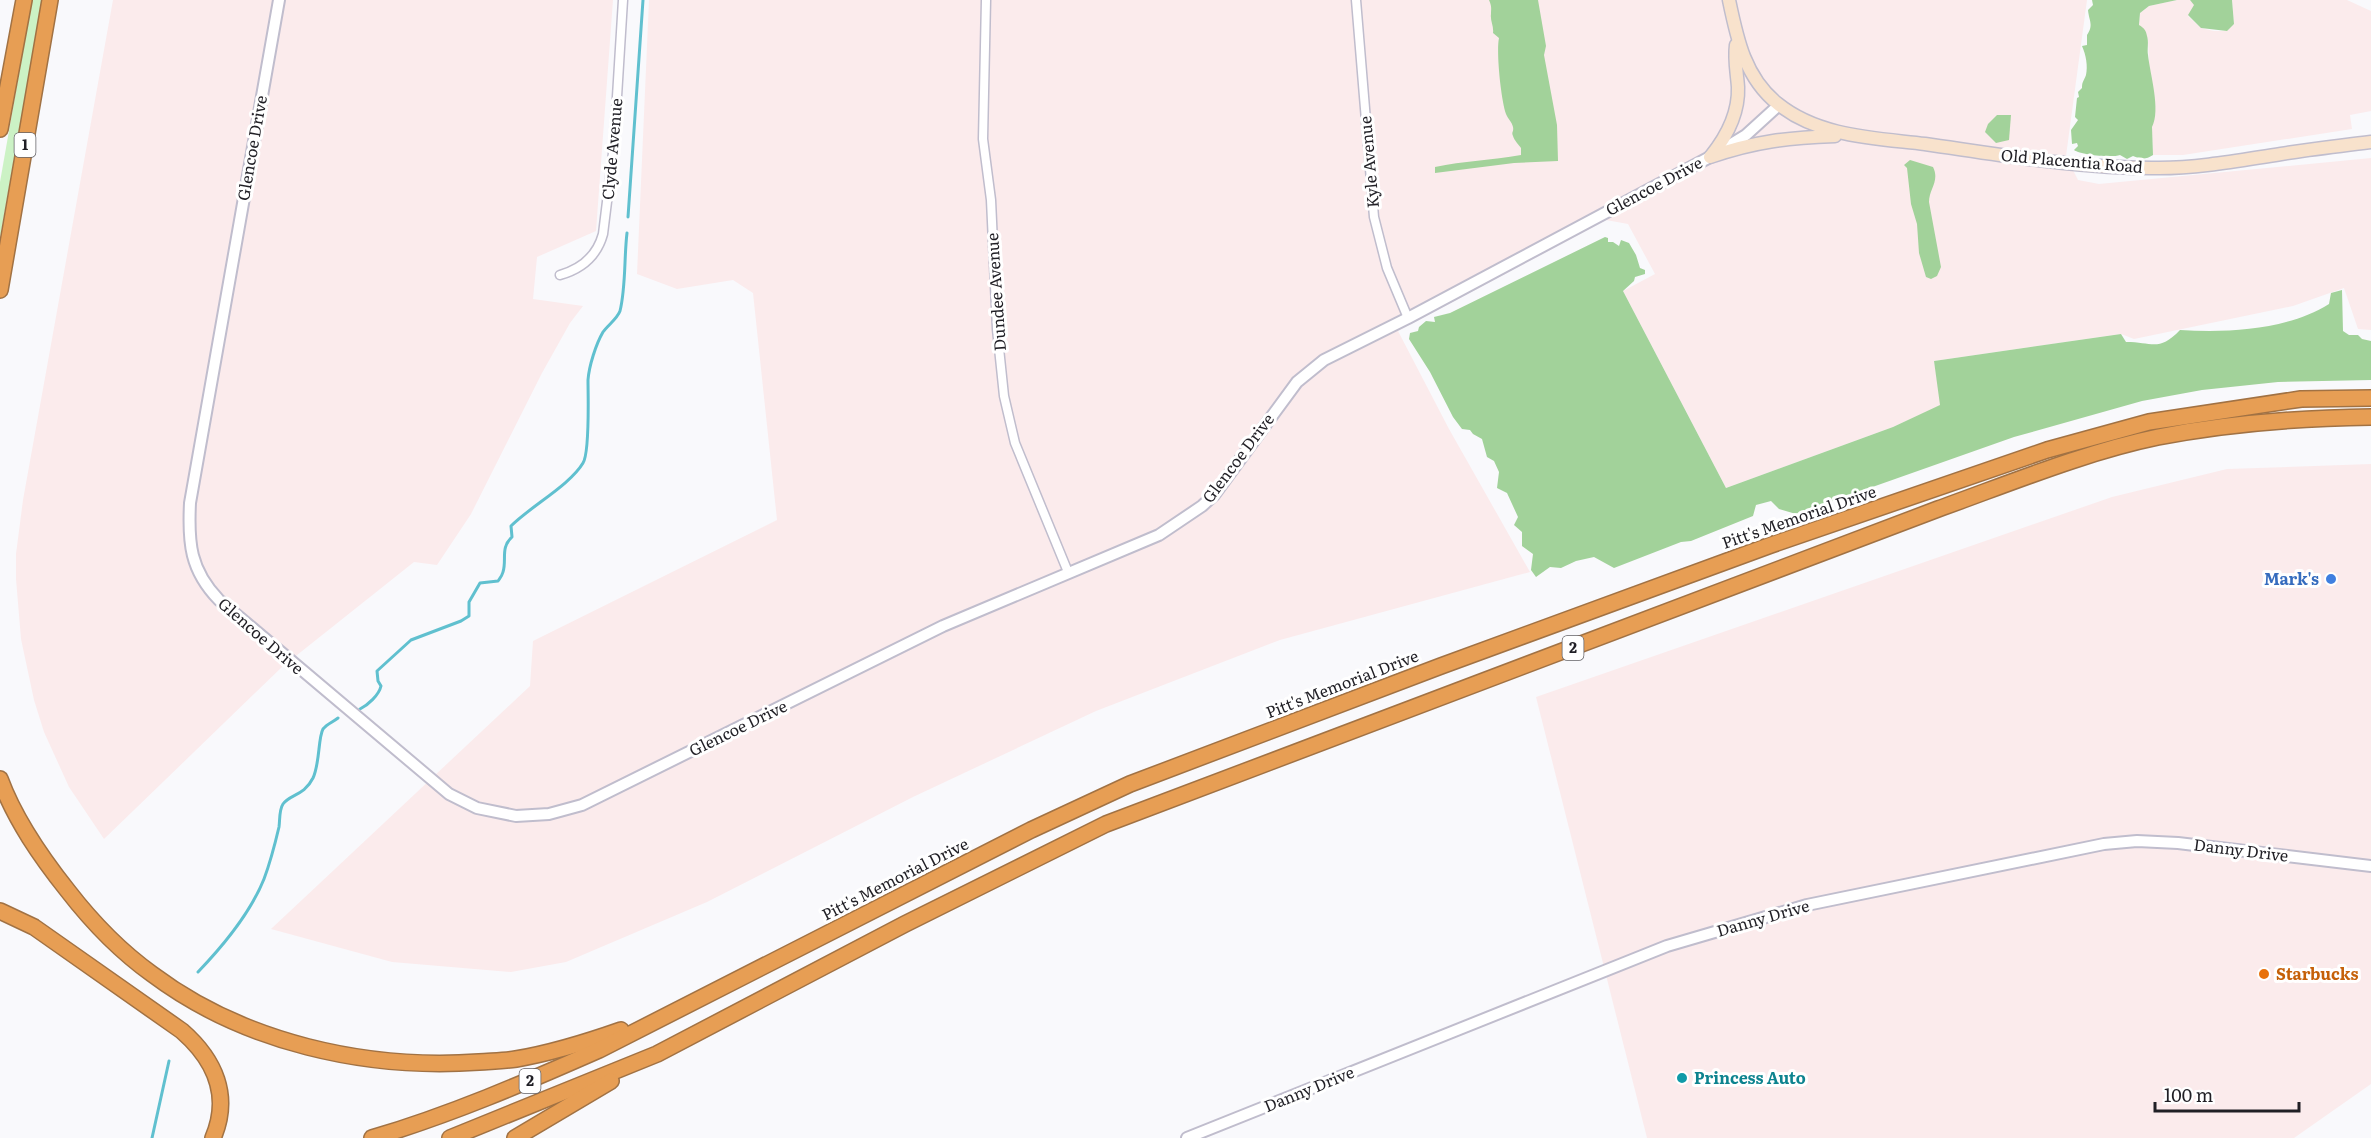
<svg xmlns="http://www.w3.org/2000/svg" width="2371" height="1138" font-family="Literata,serif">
<rect width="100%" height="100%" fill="#f9f9fc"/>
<g fill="#fbebec">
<path d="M113,0H613L596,231L537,257L533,299L583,306L570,323L542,373L471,514L437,565L414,562L282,667L104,839L69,787L44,732L34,700L21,639L16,579V554L23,500Z"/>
<path d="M649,0H2087L2066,156L2078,180L2099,184L2371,158V330L2358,329L2344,288L2293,306L2134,339L2121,334L1934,361L1941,405L1893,427L1726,488L1623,291L1655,274L1628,224L1606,220L1398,331L1449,429L1530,572L1280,640L1096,711L913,797L707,902L566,962L511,972L392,962L271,929L530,686L533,641L777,520L753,293L733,280L677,289L637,274Z"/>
<path d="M2177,0H2190L2195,5L2188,16L2201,28L2214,31H2227L2234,24L2232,0H2347L2371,11V111L2350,115L2352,129L2183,155H2153L2148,39L2139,25L2140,13L2149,6Z"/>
<path d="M2371,464V1084L2294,1138H1647L1536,697L2112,497L2227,469Z"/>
</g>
<path fill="#ccf2c5" d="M32,0H42L0,238V182Z"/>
<g fill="#a2d29a">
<path d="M1489,0H1538L1546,46L1544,55L1557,125L1558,161L1514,163L1435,173V167C1463,161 1492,160 1521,155V148C1519,145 1514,140 1513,136C1511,132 1514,132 1513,127C1512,122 1508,119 1506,114C1501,99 1496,52 1499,38L1493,33C1494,26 1490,21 1491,14C1491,8 1492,7 1489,0Z"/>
<path d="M2092,0H2177L2149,6L2140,13L2139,25C2144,28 2146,30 2147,36C2149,42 2147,49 2148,55C2150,74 2161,110 2152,127L2153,155C2146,160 2140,159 2133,156L2127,159L2120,155C2112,158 2081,155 2074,150L2078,146L2077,143L2072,144L2071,130L2078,120L2075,117L2077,98L2079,97L2078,92L2082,88C2082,81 2084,81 2086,75C2088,66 2086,55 2082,46L2087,45V35C2094,25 2089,21 2088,10L2093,5Z"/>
<path d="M2190,0H2232L2234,24L2227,31L2201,28L2188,15L2194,5Z"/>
<path d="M1997,115H2011L2009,140L1996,143L1985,132L1988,124Z"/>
<path d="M1910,160L1933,167C1940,181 1929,189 1929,202L1941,267L1937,276L1931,279L1926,277L1919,253L1917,224L1911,204L1907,168L1904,165Z"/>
<path d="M1605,237L1608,238V242H1613L1619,246L1621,240L1629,243L1636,255L1640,268L1645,270V274L1635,277L1634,281L1623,291L1726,488L1893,427L1940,405L1934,361L2121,334L2126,342C2153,342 2159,352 2180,330C2229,333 2287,330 2329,304L2331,293L2342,290L2343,331L2349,335H2358L2362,339L2371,341V380L2278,382L2202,390L2142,401L2014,437L1796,514L1779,509L1771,501L1756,505L1753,516L1691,541L1681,542L1614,568L1594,557L1576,561L1561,568L1550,567L1536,577L1531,570L1533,554L1522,546V532L1514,525L1518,517L1507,493L1497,488L1499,472L1494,461L1487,457L1482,439L1473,434L1470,430L1462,429L1453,417L1430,372L1409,339L1410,333L1418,331L1419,327L1426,321L1435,322L1434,317L1450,313Z"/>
</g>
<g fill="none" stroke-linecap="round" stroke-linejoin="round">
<g stroke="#60c0cf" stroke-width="3">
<path d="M628,217L643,0"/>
<path d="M360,709C368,705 379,695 381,686L378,681L377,671L411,640L461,621L469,616V602L480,583L498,581C500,578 502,576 503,572C507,559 500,548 512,537L511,526C531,506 570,485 583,463C590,452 588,396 588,380C589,366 596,344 603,332C608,325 617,319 620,311C626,287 624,257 627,233"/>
<path d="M198,972C223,946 250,914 264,879C270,863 275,844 279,827C280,820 279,810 283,804C290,794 304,796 313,778C320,763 318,738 323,729C327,724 333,722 338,718"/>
<path d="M152,1138L169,1061"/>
</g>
<defs>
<g id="minor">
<path d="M986,0L983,139L991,200L997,329L1004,396L1015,443L1068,572"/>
<path d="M1356,0L1374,217L1387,268L1408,318"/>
<path d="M560,275C581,269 597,256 603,234L614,145L623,0"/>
</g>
<g id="tertiary">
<path d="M279,0L190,503C188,543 190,570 219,600L449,794L477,808L516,816L549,814L582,805L943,626L1159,535L1202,506L1214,495L1297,382L1324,360L1408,318L1710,157L1746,135L1779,105"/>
<path d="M1187,1138L1667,946L1807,905L2104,844L2137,841L2178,843L2371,866"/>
</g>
<g id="secondary">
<path d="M1729,0C1737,39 1745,78 1778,104C1819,137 1875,138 1925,144C2002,155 2081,169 2159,168C2200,168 2241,160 2281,154C2311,149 2341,146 2371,142"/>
<path d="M1711,156C1727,136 1739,113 1738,87C1737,73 1734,59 1736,45"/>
<path d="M1710,157C1756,141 1788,138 1835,136"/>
</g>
<g id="motorway">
<path d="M0,129L24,0"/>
<path d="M0,290L50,0"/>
<path d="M0,779C15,820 41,857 68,891C92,922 120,951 152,974C244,1043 366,1070 479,1062C491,1061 504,1061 516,1059C551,1053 587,1042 621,1030"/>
<path d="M0,911L34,927L182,1031C215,1060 231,1096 213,1138"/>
<path d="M372,1138C450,1115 524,1083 599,1050L1031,830L1130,784L1441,666L1771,545L2047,450L2149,422L2301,399L2371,398"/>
<path d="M450,1138L657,1054L905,924L1106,824L1938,509C2008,484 2085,452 2158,437C2229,423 2299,418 2371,417"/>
<path d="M515,1138L611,1081"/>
</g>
</defs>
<use href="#minor" stroke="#c0bdcd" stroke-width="11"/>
<use href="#tertiary" stroke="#c0bdcd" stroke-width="14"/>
<use href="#secondary" stroke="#c0bdcd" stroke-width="15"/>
<use href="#motorway" stroke="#a17244" stroke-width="18"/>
<use href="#minor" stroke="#fff" stroke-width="8"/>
<use href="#tertiary" stroke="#fff" stroke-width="10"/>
<use href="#secondary" stroke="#f8e2cc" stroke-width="12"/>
<use href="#motorway" stroke="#e79e54" stroke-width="15"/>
</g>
<circle fill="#3f7fe0" stroke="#fff" stroke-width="2" cx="2331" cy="579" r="6"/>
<circle fill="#e8710a" stroke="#fff" stroke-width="2" cx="2264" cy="974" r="6"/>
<circle fill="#0f9aa8" stroke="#fff" stroke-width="2" cx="1682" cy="1078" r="6"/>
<g text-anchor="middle" stroke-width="6" stroke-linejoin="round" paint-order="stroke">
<g fill="#fff" stroke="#636266" stroke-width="1.5">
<rect x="14.5" y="133" width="21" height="24" rx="4.5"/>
<rect x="1562.5" y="636" width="21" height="24" rx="4.5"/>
<rect x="519.5" y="1069" width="21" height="24" rx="4.5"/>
</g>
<g font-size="15" font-weight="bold" fill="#201f25">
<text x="25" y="150">1</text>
<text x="1573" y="653">2</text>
<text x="530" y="1086">2</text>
</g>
<g font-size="16" fill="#201f25" stroke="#fff">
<text transform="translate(252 148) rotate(-80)" y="6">Glencoe Drive</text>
<text transform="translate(612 149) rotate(-85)" y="6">Clyde Avenue</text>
<text transform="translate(2072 161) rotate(5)" y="6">Old Placentia Road</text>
<text transform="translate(1369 162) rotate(-95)" y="6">Kyle Avenue</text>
<text transform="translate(1654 186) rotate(-28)" y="6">Glencoe Drive</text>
<text transform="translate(996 292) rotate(-94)" y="6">Dundee Avenue</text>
<text transform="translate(1238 458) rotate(-53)" y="6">Glencoe Drive</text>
<text transform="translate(1799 517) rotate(-19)" y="6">Pitt's Memorial Drive</text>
<text transform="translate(261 636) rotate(41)" y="6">Glencoe Drive</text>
<text transform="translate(1342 684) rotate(-21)" y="6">Pitt's Memorial Drive</text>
<text transform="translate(738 728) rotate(-26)" y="6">Glencoe Drive</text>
<text transform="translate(2241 850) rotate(7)" y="6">Danny Drive</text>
<text transform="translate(895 879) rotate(-27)" y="6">Pitt's Memorial Drive</text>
<text transform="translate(1763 918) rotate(-16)" y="6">Danny Drive</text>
<text transform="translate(1309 1089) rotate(-22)" y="6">Danny Drive</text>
</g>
<g font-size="16" font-weight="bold" fill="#366cbe" stroke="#fff" text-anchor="end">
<text x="2319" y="585">Mark's</text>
</g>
<g font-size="16" font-weight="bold" fill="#c56008" stroke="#fff" text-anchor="start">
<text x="2276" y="980">Starbucks</text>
</g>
<g font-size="16" font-weight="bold" fill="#0d838f" stroke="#fff" text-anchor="start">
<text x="1694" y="1084">Princess Auto</text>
</g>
</g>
<path d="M2155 1102v9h144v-9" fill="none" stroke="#201f25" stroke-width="3"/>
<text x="2164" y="1102" font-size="18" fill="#201f25" stroke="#ffffff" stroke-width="4.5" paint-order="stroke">100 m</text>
</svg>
